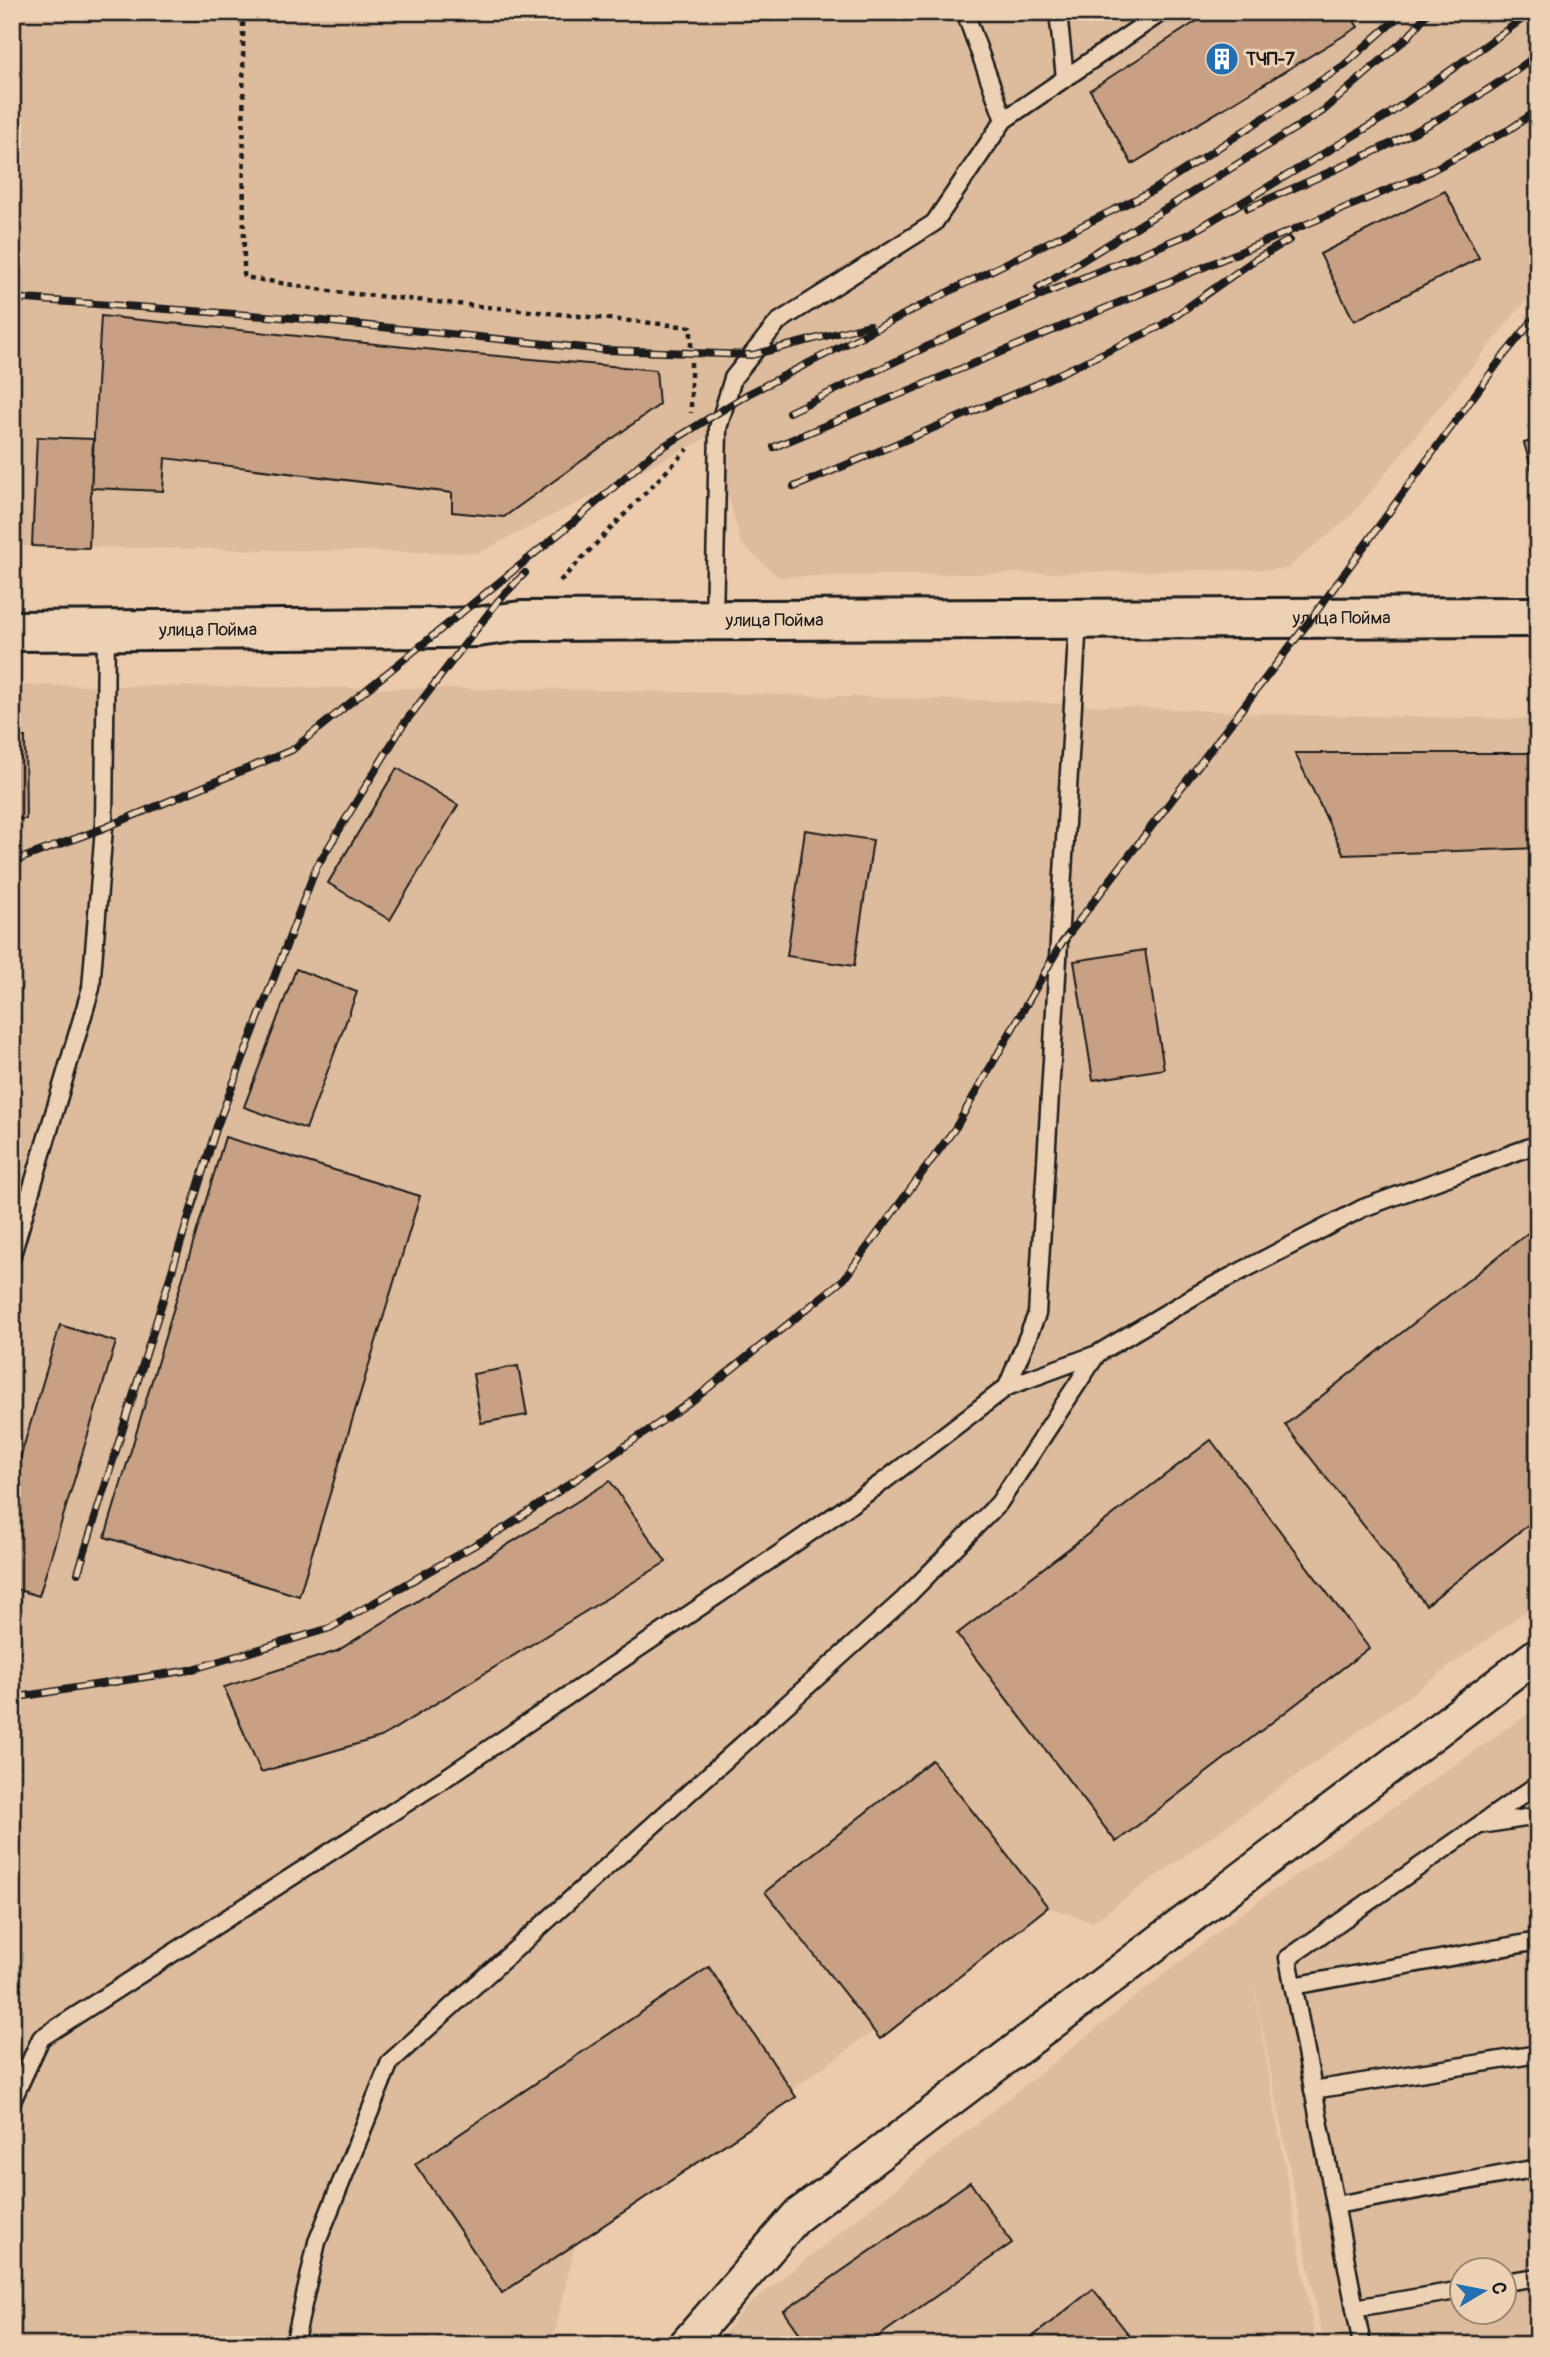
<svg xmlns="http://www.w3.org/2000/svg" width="1550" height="2357" font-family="Pangolin,sans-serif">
<rect width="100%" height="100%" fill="#eccaac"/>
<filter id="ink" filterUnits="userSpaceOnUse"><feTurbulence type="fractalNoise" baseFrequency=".0143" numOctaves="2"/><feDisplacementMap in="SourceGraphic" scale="14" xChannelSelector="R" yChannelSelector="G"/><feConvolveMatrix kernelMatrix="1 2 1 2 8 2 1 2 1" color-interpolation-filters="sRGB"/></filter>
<g filter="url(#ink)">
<g fill="#ddbb9d" fill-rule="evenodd">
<path d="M12,12H1538V285L1351,516L1286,569L778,577L741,543L725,483L724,429L478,553L12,546Z"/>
<path d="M12,685L609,690L1000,701L1303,715L1538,719V1603L1092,1922L1048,1907L575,2244L552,2345H12Z"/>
<path d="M1538,1707V2345H1324L1251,1971L1316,2345H715L744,2309L1240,1914ZM1462,2270H1504V2312H1462Z"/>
</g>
<g fill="#c8a185" stroke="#1c1c1c" stroke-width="2">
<path d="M1211,12H1348L1358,27L1132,164L1090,90Z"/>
<path d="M1445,191L1479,258L1354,321L1320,254Z"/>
<path d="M101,316L464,353L656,370L659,405L504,517L452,512V493L165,458L163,491L91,488Z"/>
<path d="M37,437L93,439L89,548L32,546Z"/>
<path d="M1538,439V492L1524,443Z"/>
<path d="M12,737H25L26,819H12Z"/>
<path d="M1295,753H1538V848L1344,855Z"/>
<path d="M397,768L458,805L390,920L328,883Z"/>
<path d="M805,830L873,840L854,966L787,956Z"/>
<path d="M1145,950L1164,1069L1093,1080L1074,961Z"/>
<path d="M296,969L357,992L306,1129L244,1107Z"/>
<path d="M225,1137L420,1196L299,1596L105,1537Z"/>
<path d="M1538,1225V1517L1426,1605L1285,1425Z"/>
<path d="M60,1325L116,1342L39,1596L12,1588V1485Z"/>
<path d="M518,1366L527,1415L481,1423L473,1374Z"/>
<path d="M1211,1440L1369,1648L1116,1842L957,1634Z"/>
<path d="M610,1481L666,1562L381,1737L261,1772L224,1687L337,1651Z"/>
<path d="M932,1760L1048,1907L880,2039L765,1892Z"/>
<path d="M709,1967L796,2097L502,2293L415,2164Z"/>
<path d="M970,2182L1012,2243L866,2345H808L784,2311Z"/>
<path d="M1093,2289L1137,2345H1022Z"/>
</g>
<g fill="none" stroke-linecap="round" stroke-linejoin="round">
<defs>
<g id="lane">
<path d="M965,12L1004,120"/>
<path d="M1058,12L1065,78"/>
<path d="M714,621L718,428L733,378L778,322L934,223L1004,120L1162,12"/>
<path d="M12,1255L91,988L104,828L106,630"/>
<path d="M1007,1387L1037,1314L1078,620"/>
<path d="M1481,1825L1538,1816"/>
<path d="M1293,1986L1538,1941"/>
<path d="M1313,2090L1538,2054"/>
<path d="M12,2101L41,2038L450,1775L779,1554L880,1484L1007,1387L1097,1354L1201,1292L1363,1208L1538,1144"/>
<path d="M1336,2205L1538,2168"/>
<path d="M1504,2282L1538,2277"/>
<path d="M1355,2308L1462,2290"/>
<path d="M294,2345L317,2242L390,2062L904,1599L999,1503L1097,1354"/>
<path d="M1362,2345L1288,1958L1538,1784"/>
</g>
<path id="street" d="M685,2345L797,2216L1538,1654"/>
<g id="secondary">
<path id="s1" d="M12,631L443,628L477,627L521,621L1538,617"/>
</g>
</defs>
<use href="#lane" stroke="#1c1c1c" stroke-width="21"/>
<use href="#street" stroke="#1c1c1c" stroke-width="37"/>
<use href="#secondary" stroke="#1c1c1c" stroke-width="44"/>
<g stroke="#1c1c1c" stroke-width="4.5" stroke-dasharray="5 5" stroke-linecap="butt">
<path d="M243,12L244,277L336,292L691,327V413"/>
<path d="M560,581L688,449"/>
</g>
<use href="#lane" stroke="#edd1b4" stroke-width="16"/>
<use href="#street" stroke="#edd1b4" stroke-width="32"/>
<use href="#secondary" stroke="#edd1b4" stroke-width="38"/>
<defs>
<g id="rail">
<path d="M1248,208C1348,164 1452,122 1538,54"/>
<path d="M1038,288L1323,111L1409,36L1428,12"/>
<path d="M12,298L293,318L605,350L752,355L869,325"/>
<path d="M789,412L1000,312L1189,234L1388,115L1532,12"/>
<path d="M774,447L1419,177L1510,129L1538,110"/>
<path d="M794,487L1035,385L1161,326L1253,261L1289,240"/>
<path d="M12,862L104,828L292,750L576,520L653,453L748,394L948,292L1152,191L1343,66L1404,12"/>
<path d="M78,1573L217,1126L316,868L403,725L498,601L525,573"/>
<path d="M12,1698L190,1670L330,1628L506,1527L696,1398L844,1279L956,1127L1061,944L1311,619L1501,359L1538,314"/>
</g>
</defs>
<use href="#rail" stroke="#1c1c1c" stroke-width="8"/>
<use href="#rail" stroke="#edd1b4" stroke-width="5" stroke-dasharray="16" stroke-linecap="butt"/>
</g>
</g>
<defs>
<symbol id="building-disc" viewBox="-11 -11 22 22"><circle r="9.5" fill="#1f6fb2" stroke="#edd1b4"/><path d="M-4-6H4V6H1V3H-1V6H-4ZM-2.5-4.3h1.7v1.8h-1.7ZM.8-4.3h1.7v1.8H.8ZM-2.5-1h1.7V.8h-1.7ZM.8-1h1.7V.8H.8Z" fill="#fff"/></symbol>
</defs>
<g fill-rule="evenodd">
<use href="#building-disc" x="1203" y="40" width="38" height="38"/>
</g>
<g text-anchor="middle" stroke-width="6" stroke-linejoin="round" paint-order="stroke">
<g font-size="18" font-weight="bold" fill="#1c1c1c" stroke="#edd1b4" text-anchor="start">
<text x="1246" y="65">ТЧП-7</text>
</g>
<g font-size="18" fill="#1c1c1c" stroke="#edd1b4">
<text dy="6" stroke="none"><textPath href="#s1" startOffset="1330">улица Пойма</textPath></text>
<text dy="6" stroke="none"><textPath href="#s1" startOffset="763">улица Пойма</textPath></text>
<text dy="6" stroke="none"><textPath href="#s1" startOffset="196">улица Пойма</textPath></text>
</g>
</g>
<rect width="1550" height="2357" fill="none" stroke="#edd1b4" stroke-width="42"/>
<rect x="21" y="21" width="1508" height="2315" fill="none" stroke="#1c1c1c" stroke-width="2.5" filter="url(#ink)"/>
<g transform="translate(1483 2291) rotate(80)"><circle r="33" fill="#edd1b4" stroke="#998977" stroke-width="2"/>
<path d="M0-5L12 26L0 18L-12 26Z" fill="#1f6fb2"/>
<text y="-10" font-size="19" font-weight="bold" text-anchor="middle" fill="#1c1c1c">С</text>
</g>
</svg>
